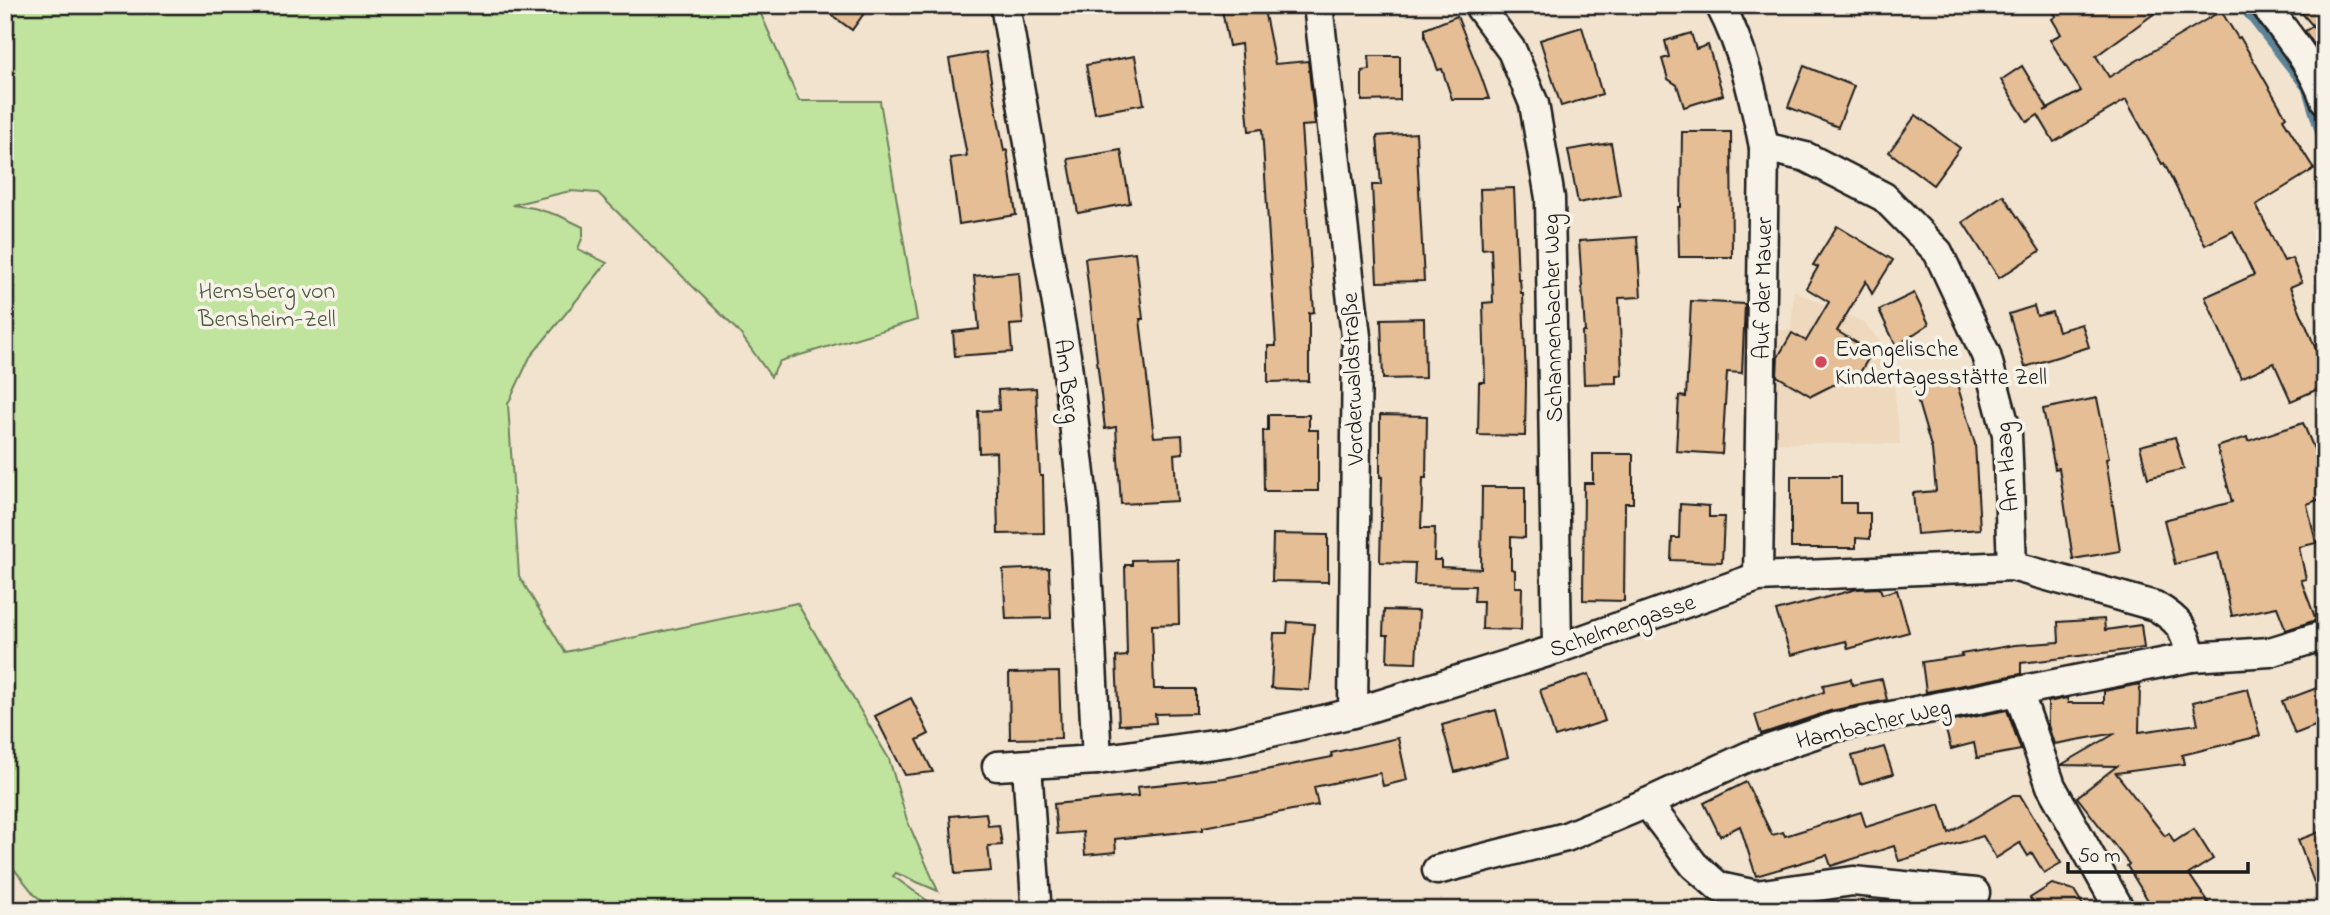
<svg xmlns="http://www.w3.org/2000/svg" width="2330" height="915" font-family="'Indie Flower',sans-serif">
<rect width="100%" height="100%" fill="#f2e3cf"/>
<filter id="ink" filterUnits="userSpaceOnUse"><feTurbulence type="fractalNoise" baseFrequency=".0143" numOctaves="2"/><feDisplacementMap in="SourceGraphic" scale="14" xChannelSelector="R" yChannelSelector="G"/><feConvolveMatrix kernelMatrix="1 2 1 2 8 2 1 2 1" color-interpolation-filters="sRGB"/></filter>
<g filter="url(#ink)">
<path fill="#eed8be" d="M1794,291L1864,322L1883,345L1893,374L1900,444L1768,443V330H1791Z"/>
<path fill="#c0e49e" stroke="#6e805d" stroke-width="2" d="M5,5H757L799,101H880L917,320L780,361L771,377L739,332L598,193L570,191L512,205L534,208L560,216L583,227V236L578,249L607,263L530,357L508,404L519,576L565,652L797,603L889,759L907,820L938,891L896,873L893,876L932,904L934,910H52L34,894L5,858Z"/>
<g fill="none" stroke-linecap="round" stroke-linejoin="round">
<path stroke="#5c8396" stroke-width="7" d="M2240,5L2305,88L2319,134L2325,196"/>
</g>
<g fill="#e5be96" stroke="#1c1c1c" stroke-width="2">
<path d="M818,5H870L852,30Z"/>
<path d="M1221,5H1263L1275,64L1308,61L1315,125L1301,126L1314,312L1309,313V381L1268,382V346H1276L1262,129L1249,131L1241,44L1229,46Z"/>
<path d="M2049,5H2166L2096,56L2109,77L2221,11L2238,38L2240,37L2286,117L2283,119L2314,169L2256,205L2284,261L2292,258L2302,282L2290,287L2325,371V386L2291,401L2274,363L2241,378L2205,297L2254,275L2233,231L2205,245L2164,163L2162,164L2126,100L2054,142L2038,115L2027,122L2001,80L2022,66L2048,109L2044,111L2081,91L2050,40L2061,34L2052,19L2056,16Z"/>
<path d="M2295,5H2325V61L2305,31L2313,26Z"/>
<path d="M1457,16L1481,76L1489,99H1452L1442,69L1438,70L1425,37V29Z"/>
<path d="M1582,27L1602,94L1561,106L1540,40Z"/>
<path d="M1691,33L1696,49L1708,45L1723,95L1684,107L1677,85L1668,79L1662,59L1669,57L1665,41Z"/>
<path d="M986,52L1004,151L1007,150L1016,215L959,224L950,158L967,156L949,59Z"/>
<path d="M1135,56L1144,104L1095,113L1086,65Z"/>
<path d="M1369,56H1400V100L1362,101V71L1370,70Z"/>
<path d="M1804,66L1854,86L1838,127L1788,107Z"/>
<path d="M1916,115L1960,148L1933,185L1889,152Z"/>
<path d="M1682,132H1731L1732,257H1679L1678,207H1681Z"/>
<path d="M1416,133L1424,281L1377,282L1372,185H1381L1377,136Z"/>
<path d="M1611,143L1620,195L1578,203L1568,150Z"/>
<path d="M1121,150L1130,203L1078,213L1068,159Z"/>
<path d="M1514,188L1518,279H1520L1521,293H1523L1526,383L1525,436L1478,435L1479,382H1485L1483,303L1493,302L1491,248L1482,249L1480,189Z"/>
<path d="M2003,195L2040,251L1999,278L1963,222Z"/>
<path d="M1837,226L1893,260L1872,294L1866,281L1837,331L1872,352L1861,371L1811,396L1777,376L1778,357L1792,333L1806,341L1829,302L1806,288L1818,267L1813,265Z"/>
<path d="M1637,237L1641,297L1619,298L1622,375H1616V383L1584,384L1582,332H1585L1579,241Z"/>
<path d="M1135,252L1143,319H1140L1154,437L1182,435L1183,453L1174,454L1177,501L1121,504L1116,427L1105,429L1085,258Z"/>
<path d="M1019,272L1023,324L1010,325L1012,352L955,356L953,332L979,329L974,276Z"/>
<path d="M1914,293L1929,324L1896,346L1879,310Z"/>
<path d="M1691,301L1745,304L1742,373L1727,372L1722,454L1676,451L1679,396L1686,397Z"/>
<path d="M2034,306L2037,316L2052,312L2058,331L2082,324L2089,347L2025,367L2009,314Z"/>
<path d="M1424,318L1425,378L1383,379L1381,319Z"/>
<path d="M1954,374L1975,444L1980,529L1917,534L1913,493L1936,491L1932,450L1910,375L1924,383Z"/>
<path d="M1036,388L1040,476H1043L1044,533L998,534L996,452L979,453L978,411L999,410L998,390Z"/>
<path d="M2097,398L2109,458L2106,459L2120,551L2073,559L2059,468L2055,469L2043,409Z"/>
<path d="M1268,415H1309V430H1318V491H1264L1263,431H1268Z"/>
<path d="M1380,415L1427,416L1426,478H1423L1421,528H1435L1434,560H1441V567L1481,569L1482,487H1525V538L1511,537V569L1515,570V587H1522L1521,630L1482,629L1483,601H1474L1475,586L1414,585L1415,563L1380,562L1382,477H1380Z"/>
<path d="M2303,423L2325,475V497L2307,504L2316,543L2299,547L2306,579L2301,580L2316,620L2286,630L2277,607L2232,616L2218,553L2175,564L2164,520L2232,502L2217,447L2247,437L2248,441Z"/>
<path d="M2175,437L2184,469L2148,478L2140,446Z"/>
<path d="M1593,454H1633V503H1625L1624,601L1583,600L1584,483H1593Z"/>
<path d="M1791,476H1841V503H1856V513H1870V539L1856,538V548H1791Z"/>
<path d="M1680,504L1709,506V517H1724L1722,562L1671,560L1672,538H1679Z"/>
<path d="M1273,534L1328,535V582L1272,581Z"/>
<path d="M1178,559L1179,624L1152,625L1154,689H1196V713L1155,714L1156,723L1119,725L1116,657L1127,656L1125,565H1132V560Z"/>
<path d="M1049,568L1051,618L1006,619L1003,570Z"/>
<path d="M1880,588L1882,594L1897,590L1909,632L1848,649L1846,641L1791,655L1776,611L1857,589Z"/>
<path d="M1384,610L1419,611L1416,663L1387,662L1388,635H1383Z"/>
<path d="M2104,619L2105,630L2141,625L2144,648L2021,663V674L1926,692L1922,662L1962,656L1961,654L2015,645L2059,642L2058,622Z"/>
<path d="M1288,622L1314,624L1309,690L1271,688L1274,633H1287Z"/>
<path d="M1059,672L1061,738L1010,739L1009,673Z"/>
<path d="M1589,674L1605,721L1555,737L1540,690Z"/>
<path d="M1851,679L1852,685L1882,679L1887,700L1830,711L1761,734L1755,715L1824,692L1823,685Z"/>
<path d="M2140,684L2139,732L2198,724L2193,702L2248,689L2260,736L2182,755L2184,764L2116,773L2165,836L2169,833L2174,842L2194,829L2213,859L2189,874L2213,910H2154L2127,866L2129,864L2077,797L2117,766L2061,765L2116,733L2054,744L2048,725V702L2067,698L2068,703H2104V691Z"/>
<path d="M2325,685V722L2295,734L2282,701Z"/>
<path d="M911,698L929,734L917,740L933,772L905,775L875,716Z"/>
<path d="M1496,710L1508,757L1455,772L1442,725Z"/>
<path d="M2007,710L2021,750L1977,758L1974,743L1951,749L1944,723Z"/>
<path d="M1398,738L1407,780L1383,786L1380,773L1314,787L1318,805L1203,827V830L1115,839L1116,852L1085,855L1083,832L1057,834L1054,804L1138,796L1137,787L1224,778L1332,757L1331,753Z"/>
<path d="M1884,747L1893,774L1860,784L1852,756Z"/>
<path d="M1746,782L1772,835L1783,832L1785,836L1861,812L1866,827L1940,804L1949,833L2013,795H2020L2061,863L2044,873L2032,853L2028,856L2020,843L1996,858L1983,836L1899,861L1894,846L1831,866L1827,855L1756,876L1740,826L1720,836L1704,803Z"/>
<path d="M986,813L988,826L999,825L1002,845L988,846L991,871L955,874L950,816Z"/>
<path d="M2325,830V906H2323L2298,840Z"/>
<path d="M2052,884L2074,890L2086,910H2037L2030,898Z"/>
</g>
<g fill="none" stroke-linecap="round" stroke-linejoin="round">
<defs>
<g id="minor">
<path d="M1005,5L1066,356L1084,508L1097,760"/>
<path d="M1318,5L1357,345L1353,713"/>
<path d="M1478,5L1512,51L1534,104L1550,198L1557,649"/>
<path d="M1720,5C1744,50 1754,98 1764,147L1758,577"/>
<path d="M2265,5C2287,35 2313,65 2325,100"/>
<path d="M1764,147L1806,157L1884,197L1938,252L1986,355L2007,434L2012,566"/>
<path d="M2018,691L2051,786L2120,910"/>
<path d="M1027,765L1036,901"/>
<path d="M997,766L1097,760L1228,742L1353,713L1557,649L1758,577L2012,566L2155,606C2182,622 2183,628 2192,657"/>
<path d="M1647,803L1694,865L1719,887L1756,895L1853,881L1975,893"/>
<path d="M1437,870L1566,837L1647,803L1749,756L1835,727L2192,657L2270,652L2325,635"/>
</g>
</defs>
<use href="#minor" stroke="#1c1c1c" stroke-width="33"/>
<use href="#minor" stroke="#f7f3e8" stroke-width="28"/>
</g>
</g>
<circle fill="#d1495b" stroke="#f7f3e8" stroke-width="2.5" cx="1821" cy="362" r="7"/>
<g text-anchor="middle" stroke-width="7" stroke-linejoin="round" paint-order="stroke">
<g font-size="24" fill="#1c1c1c" stroke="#f7f3e8">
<text transform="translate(1762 288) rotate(-89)" y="8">Auf der Mauer</text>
<text transform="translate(1552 318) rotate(-91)" y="8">Schannenbacher Weg</text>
<text transform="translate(1352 379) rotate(-92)" y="8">Vorderwaldstraße</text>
<text transform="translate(1068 381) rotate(83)" y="8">Am Berg</text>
<text transform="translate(2006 467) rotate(-95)" y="8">Am Haag</text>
<text transform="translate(1622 625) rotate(-19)" y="8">Schelmengasse</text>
<text transform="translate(1873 723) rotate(-13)" y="8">Hambacher Weg</text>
</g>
<g font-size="24" fill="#4d5843" stroke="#f7f3e8">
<text x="267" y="298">Hemsberg von<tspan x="267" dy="28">Bensheim-Zell</tspan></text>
</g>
<g font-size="24" fill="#1c1c1c" stroke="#f7f3e8" text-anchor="start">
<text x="1835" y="356">Evangelische<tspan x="1835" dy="28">Kindertagesstätte Zell</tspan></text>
</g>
</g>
<rect width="2330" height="915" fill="none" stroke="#f7f3e8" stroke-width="28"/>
<rect x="14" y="14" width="2302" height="887" fill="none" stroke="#1c1c1c" stroke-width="2.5" filter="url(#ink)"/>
<path d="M2068 862v10h180v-10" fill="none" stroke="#1c1c1c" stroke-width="3.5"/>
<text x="2078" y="862" font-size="21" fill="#1c1c1c" stroke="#f7f3e8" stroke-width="5" paint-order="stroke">50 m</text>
</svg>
